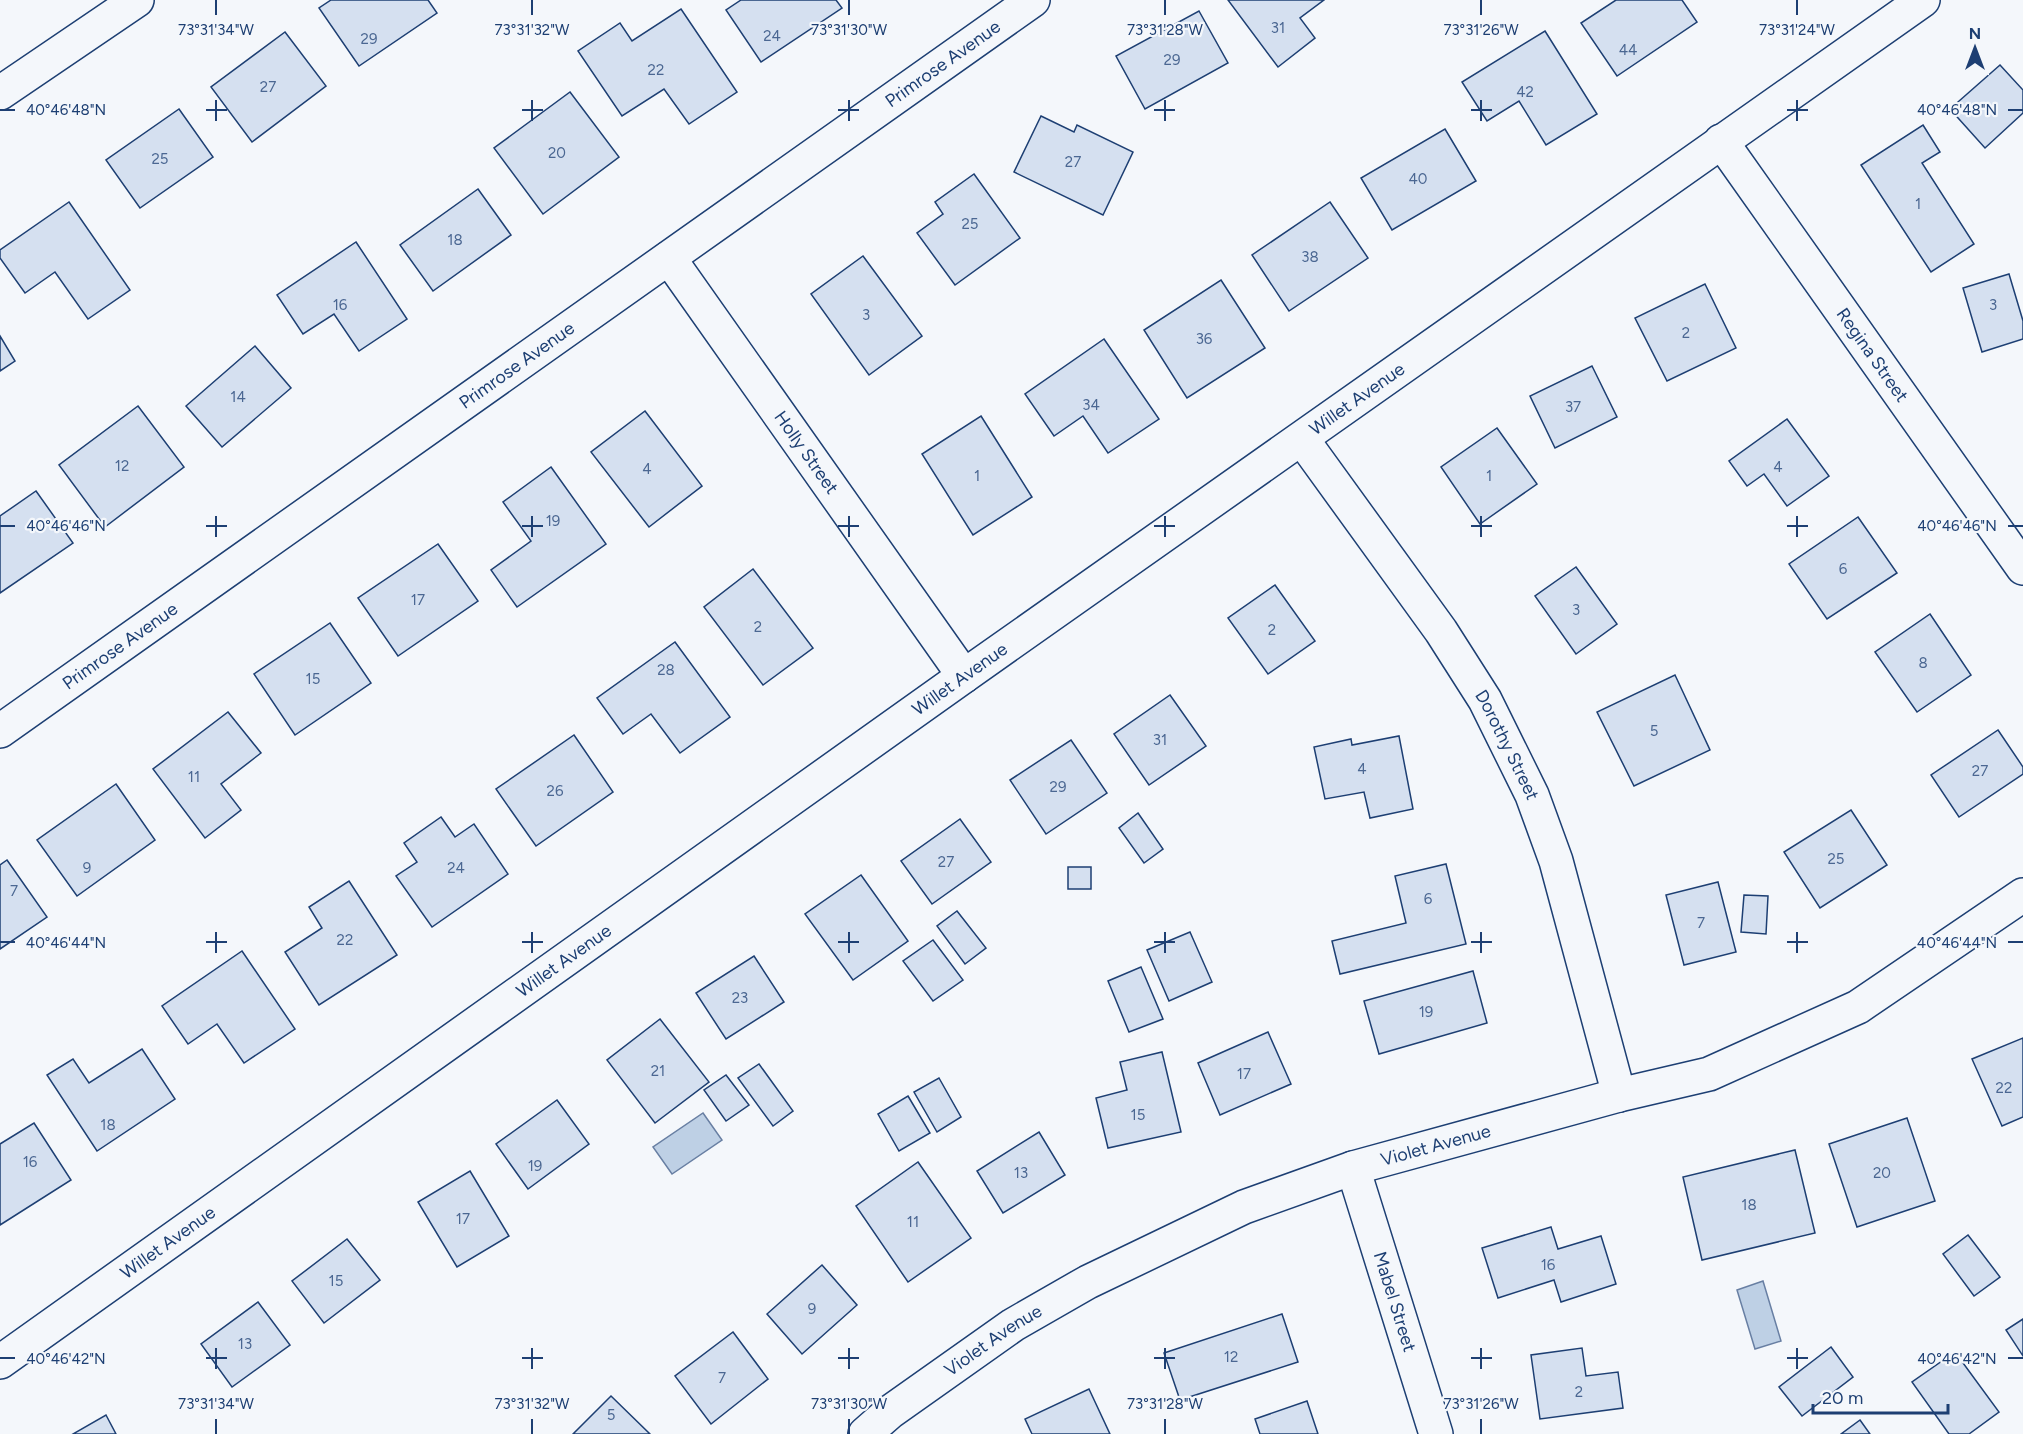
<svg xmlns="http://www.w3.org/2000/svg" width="2023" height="1434" font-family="Figtree,sans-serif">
<rect width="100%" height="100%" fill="#f4f7fb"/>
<g fill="#bed0e5" stroke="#687fa3" stroke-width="1.5">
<path d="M703,1113L722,1140L672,1174L653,1147Z"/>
<path d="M1763,1281L1781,1341L1755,1349L1737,1290Z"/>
</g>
<g fill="#d5e0f0" stroke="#1d3f73" stroke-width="1.5">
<path d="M331,0H428L437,13L359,66L319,8Z"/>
<path d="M741,0H836L842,8L761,62L726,10Z"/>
<path d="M1228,0H1324L1300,18L1315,38L1278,67Z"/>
<path d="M1616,0H1682L1697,22L1617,76L1581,23Z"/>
<path d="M681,9L737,92L689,124L664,89L622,116L578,51L620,23L632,41Z"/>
<path d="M1199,11L1228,63L1145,109L1116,56Z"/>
<path d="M1545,31L1597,114L1546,145L1519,101L1487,121L1462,82Z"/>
<path d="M285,32L326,86L252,142L211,87Z"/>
<path d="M2000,65L2023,90V113L1985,148L1950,109Z"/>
<path d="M570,92L619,157L543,214L494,148Z"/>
<path d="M179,109L213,157L140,208L106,160Z"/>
<path d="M1041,116L1074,132L1077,125L1133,152L1103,215L1014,172Z"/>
<path d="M1923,125L1940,152L1922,163L1974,244L1931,272L1861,165Z"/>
<path d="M1445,129L1476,181L1392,230L1361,178Z"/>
<path d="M974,174L1020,238L955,285L917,233L943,214L935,202Z"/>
<path d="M478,189L511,235L433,291L400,245Z"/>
<path d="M69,202L130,290L88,319L55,272L25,293L0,258V250Z"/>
<path d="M1330,202L1368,258L1289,311L1252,255Z"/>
<path d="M356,242L407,319L359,351L334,314L303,334L277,295Z"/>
<path d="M863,256L922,336L869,375L811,294Z"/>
<path d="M2009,274L2023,321V339L1982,352L1963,288Z"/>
<path d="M1221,280L1265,348L1187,398L1144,330Z"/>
<path d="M1705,284L1736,348L1667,381L1635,318Z"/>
<path d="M0,336L15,361L0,371Z"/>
<path d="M1104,339L1159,419L1108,453L1083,416L1054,436L1025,394Z"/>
<path d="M255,346L291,388L222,447L186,406Z"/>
<path d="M1592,366L1617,417L1555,448L1530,396Z"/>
<path d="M138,406L184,467L105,527L59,465Z"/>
<path d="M645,411L702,486L649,527L591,452Z"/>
<path d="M981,416L1032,497L973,535L922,454Z"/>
<path d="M1787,419L1829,476L1787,506L1764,474L1747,486L1729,461Z"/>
<path d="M1497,428L1537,484L1480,524L1441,467Z"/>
<path d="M551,467L606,544L517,607L491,570L531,541L503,502Z"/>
<path d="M36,491L73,543L0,593V516Z"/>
<path d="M1858,517L1897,573L1827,619L1789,564Z"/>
<path d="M438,544L478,601L398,656L358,598Z"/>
<path d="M1576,567L1617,624L1576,654L1535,596Z"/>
<path d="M753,569L813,648L763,685L704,607Z"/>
<path d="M1275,585L1315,641L1268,674L1228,618Z"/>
<path d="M1930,614L1971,675L1917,712L1875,652Z"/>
<path d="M330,623L371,683L295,735L254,674Z"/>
<path d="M675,642L730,717L680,753L651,714L623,734L597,698Z"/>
<path d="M1675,675L1710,750L1634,786L1597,712Z"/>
<path d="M1170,695L1206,746L1149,785L1114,734Z"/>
<path d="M228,712L261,753L221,784L241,810L205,838L153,769Z"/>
<path d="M1998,730L2023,767V774L1959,817L1931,775Z"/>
<path d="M574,735L613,792L536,846L496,789Z"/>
<path d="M1399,736L1413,809L1370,818L1364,792L1325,799L1314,747L1351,739L1352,745Z"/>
<path d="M1071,740L1107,793L1046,834L1010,780Z"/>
<path d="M116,784L155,840L77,896L37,840Z"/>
<path d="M1851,810L1887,865L1820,908L1784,852Z"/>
<path d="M1138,813L1163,849L1144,863L1119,828Z"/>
<path d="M441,817L455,837L474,824L508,874L432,927L396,876L417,862L404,843Z"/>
<path d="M960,819L991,862L932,904L901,861Z"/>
<path d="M7,860L47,917L0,949V865Z"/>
<path d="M1446,864L1466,944L1340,974L1332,941L1406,923L1395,876Z"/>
<rect x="1068" y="867" width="23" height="22"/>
<path d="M861,875L908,941L853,980L805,914Z"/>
<path d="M349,881L397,955L319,1005L285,952L322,928L309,907Z"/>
<path d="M1718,882L1736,952L1684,965L1666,895Z"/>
<path d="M1744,895L1768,896L1766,934L1741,932Z"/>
<path d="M957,911L986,948L965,964L937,926Z"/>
<path d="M1190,932L1212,982L1169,1001L1147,950Z"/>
<path d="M933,940L963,980L933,1001L903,961Z"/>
<path d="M242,951L295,1029L244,1063L217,1024L188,1044L162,1006Z"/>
<path d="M754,956L784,1002L726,1039L696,993Z"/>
<path d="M1141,967L1163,1019L1129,1032L1108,981Z"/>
<path d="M1473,971L1487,1023L1379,1054L1364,1001Z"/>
<path d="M660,1019L709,1082L655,1123L607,1060Z"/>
<path d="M1268,1032L1291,1084L1220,1115L1198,1063Z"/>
<path d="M2023,1038V1117L2002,1126L1972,1059Z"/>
<path d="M142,1049L175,1099L97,1151L47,1075L73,1059L89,1083Z"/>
<path d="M1162,1052L1181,1132L1108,1148L1096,1098L1127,1090L1120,1062Z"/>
<path d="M759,1064L793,1111L773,1126L738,1078Z"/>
<path d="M726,1075L749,1105L726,1121L704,1090Z"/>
<path d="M939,1078L961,1117L937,1132L914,1092Z"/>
<path d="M908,1096L930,1133L899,1151L878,1114Z"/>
<path d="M557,1100L589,1144L528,1189L496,1144Z"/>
<path d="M1907,1118L1935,1201L1857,1227L1829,1144Z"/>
<path d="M34,1123L71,1180L0,1225V1144Z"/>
<path d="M1039,1132L1065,1175L1003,1213L977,1171Z"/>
<path d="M1795,1150L1815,1233L1702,1260L1683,1177Z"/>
<path d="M918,1162L971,1238L908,1282L856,1206Z"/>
<path d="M470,1171L509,1236L457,1267L418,1202Z"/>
<path d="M1551,1227L1558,1249L1601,1236L1616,1284L1561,1302L1554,1280L1498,1298L1482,1248Z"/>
<path d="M1968,1235L2000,1277L1974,1296L1943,1254Z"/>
<path d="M347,1239L380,1280L324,1323L292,1281Z"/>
<path d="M822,1265L857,1305L802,1354L767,1314Z"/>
<path d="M258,1302L290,1345L232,1387L201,1344Z"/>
<path d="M1282,1314L1298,1362L1180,1400L1164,1353Z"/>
<path d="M2023,1319V1356L2006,1330Z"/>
<path d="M733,1332L768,1379L711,1424L675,1376Z"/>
<path d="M1831,1347L1853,1377L1802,1416L1779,1387Z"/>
<path d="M1582,1348L1586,1376L1618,1372L1623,1408L1540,1419L1531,1355Z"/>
<path d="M1955,1352L1999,1412L1969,1434H1949L1912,1382Z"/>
<path d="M1089,1389L1110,1434H1032L1025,1419Z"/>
<path d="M611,1396L650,1434H573Z"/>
<path d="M1307,1401L1318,1434H1260L1255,1419Z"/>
<path d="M106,1415L116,1434H73Z"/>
<path d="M1860,1420L1870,1434H1841Z"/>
</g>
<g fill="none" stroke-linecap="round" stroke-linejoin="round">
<defs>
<g id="minor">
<path d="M0,93L137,0"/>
<path id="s1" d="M1721,141L2023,568"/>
<path id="s2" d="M669,258L964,676"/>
<path id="s3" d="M1302,439L1441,631L1485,700L1532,795L1556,861L1619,1095"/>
<path id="s4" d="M0,731L1033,0"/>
<path id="s5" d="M1353,1168L1436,1434"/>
<path id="s6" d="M0,1362L964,676L1923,0"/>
<path id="s7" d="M865,1434L890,1412L1013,1325L1088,1282L1244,1207L1353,1168L1619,1095L1709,1074L1858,1007L2023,895"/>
</g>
</defs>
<use href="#minor" stroke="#1d3f73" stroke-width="36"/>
<use href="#minor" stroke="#f4f7fb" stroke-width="33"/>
</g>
<path fill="none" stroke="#1d3f73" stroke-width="2" d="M216,0V15M532,0V15M849,0V15M1165,0V15M1481,0V15M1797,0V15M216,100V121M532,100V121M849,100V121M1165,100V121M1481,100V121M1797,100V121M0,110H15M206,110H227M522,110H543M838,110H859M1154,110H1175M1471,110H1492M1787,110H1808M2008,110H2023M216,516V537M532,516V537M849,516V537M1165,516V537M1481,516V537M1797,516V537M0,526H15M206,526H227M522,526H543M838,526H859M1154,526H1175M1471,526H1492M1787,526H1808M2008,526H2023M216,932V953M532,932V953M849,932V953M1165,932V953M1481,932V953M1797,932V953M0,942H15M206,942H227M522,942H543M838,942H859M1154,942H1175M1471,942H1492M1787,942H1808M2008,942H2023M216,1348V1369M532,1348V1369M849,1348V1369M1165,1348V1369M1481,1348V1369M1797,1348V1369M0,1358H15M206,1358H227M522,1358H543M838,1358H859M1154,1358H1175M1471,1358H1492M1787,1358H1808M2008,1358H2023M216,1419V1434M532,1419V1434M849,1419V1434M1165,1419V1434M1481,1419V1434"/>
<g text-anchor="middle" stroke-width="4.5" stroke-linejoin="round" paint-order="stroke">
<g font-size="15" fill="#4b6792">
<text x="1278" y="33">31</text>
<text x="772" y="41">24</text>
<text x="369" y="44">29</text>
<text x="1628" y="55">44</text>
<text x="1172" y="65">29</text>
<text x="656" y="75">22</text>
<text x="268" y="92">27</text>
<text x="1525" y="97">42</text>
<text x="557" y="158">20</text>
<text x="160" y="164">25</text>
<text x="1073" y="167">27</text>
<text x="1418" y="184">40</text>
<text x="1918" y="209">1</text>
<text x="970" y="229">25</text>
<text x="455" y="245">18</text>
<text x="1310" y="262">38</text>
<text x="340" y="310">16</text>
<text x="1993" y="310">3</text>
<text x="866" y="320">3</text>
<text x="1686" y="338">2</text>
<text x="1204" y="344">36</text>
<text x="238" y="402">14</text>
<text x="1091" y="410">34</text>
<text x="1573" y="412">37</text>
<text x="122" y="471">12</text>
<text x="1778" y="472">4</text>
<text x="647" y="474">4</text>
<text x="977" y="481">1</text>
<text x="1489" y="481">1</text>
<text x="553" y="526">19</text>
<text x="1843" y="574">6</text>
<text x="418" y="605">17</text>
<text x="1576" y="615">3</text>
<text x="758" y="632">2</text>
<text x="1272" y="635">2</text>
<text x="1923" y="668">8</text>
<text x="666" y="675">28</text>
<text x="313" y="684">15</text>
<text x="1654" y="736">5</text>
<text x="1160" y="745">31</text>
<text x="1362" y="774">4</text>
<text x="1980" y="776">27</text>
<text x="194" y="782">11</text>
<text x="1058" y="792">29</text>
<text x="555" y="796">26</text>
<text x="1836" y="864">25</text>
<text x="946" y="867">27</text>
<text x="87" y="873">9</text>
<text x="456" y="873">24</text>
<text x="14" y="896">7</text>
<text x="1428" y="904">6</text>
<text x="1701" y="928">7</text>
<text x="345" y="945">22</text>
<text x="740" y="1003">23</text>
<text x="1426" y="1017">19</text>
<text x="658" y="1076">21</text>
<text x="1244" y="1079">17</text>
<text x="2004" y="1093">22</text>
<text x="1138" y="1120">15</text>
<text x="108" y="1130">18</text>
<text x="30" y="1167">16</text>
<text x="535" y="1171">19</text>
<text x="1021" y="1178">13</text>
<text x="1882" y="1178">20</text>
<text x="1749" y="1210">18</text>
<text x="463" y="1224">17</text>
<text x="913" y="1227">11</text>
<text x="1548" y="1270">16</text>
<text x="336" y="1286">15</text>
<text x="812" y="1314">9</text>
<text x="245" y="1349">13</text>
<text x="1231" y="1362">12</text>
<text x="722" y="1383">7</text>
<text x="1579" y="1397">2</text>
<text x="611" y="1420">5</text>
</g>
<g font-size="18" fill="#1d3f73" stroke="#f4f7fb">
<text dy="6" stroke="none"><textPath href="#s4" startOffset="1155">Primrose Avenue</textPath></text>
<text dy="6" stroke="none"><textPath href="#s1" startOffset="262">Regina Street</textPath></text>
<text dy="6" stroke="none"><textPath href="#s4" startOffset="633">Primrose Avenue</textPath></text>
<text dy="6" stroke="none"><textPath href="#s6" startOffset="1664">Willet Avenue</textPath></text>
<text dy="6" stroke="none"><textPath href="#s2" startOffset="238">Holly Street</textPath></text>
<text dy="6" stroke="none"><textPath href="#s4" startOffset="147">Primrose Avenue</textPath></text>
<text dy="6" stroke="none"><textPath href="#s6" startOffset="1178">Willet Avenue</textPath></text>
<text dy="6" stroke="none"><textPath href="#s3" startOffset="369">Dorothy Street</textPath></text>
<text dy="6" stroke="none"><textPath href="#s6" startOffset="692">Willet Avenue</textPath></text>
<text dy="6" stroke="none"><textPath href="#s7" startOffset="645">Violet Avenue</textPath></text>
<text dy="6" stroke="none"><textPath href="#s6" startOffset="206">Willet Avenue</textPath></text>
<text dy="6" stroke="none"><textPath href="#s5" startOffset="140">Mabel Street</textPath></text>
<text dy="6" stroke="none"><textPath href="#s7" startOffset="159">Violet Avenue</textPath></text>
</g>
</g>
<g font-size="15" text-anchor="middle" fill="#1d3f73" stroke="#f4f7fb" stroke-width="4.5" stroke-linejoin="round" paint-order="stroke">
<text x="216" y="35">73°31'34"W</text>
<text x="532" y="35">73°31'32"W</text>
<text x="849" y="35">73°31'30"W</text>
<text x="1165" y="35">73°31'28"W</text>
<text x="1481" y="35">73°31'26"W</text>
<text x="1797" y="35">73°31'24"W</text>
<text x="66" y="115">40°46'48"N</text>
<text x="1957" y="115">40°46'48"N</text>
<text x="66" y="531">40°46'46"N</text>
<text x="1957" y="531">40°46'46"N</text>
<text x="66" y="948">40°46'44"N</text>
<text x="1957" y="948">40°46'44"N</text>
<text x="66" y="1364">40°46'42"N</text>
<text x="1957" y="1364">40°46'42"N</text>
<text x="216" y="1409">73°31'34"W</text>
<text x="532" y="1409">73°31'32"W</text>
<text x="849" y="1409">73°31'30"W</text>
<text x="1165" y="1409">73°31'28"W</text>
<text x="1481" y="1409">73°31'26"W</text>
</g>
<g transform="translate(1975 48)" stroke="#f4f7fb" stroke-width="4.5" paint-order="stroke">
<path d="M0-4.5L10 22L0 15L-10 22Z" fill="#1d3f73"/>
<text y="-9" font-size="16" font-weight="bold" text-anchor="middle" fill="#1d3f73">N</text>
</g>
<path d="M1813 1404v9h135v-9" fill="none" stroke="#1d3f73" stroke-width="3"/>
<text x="1822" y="1404" font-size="18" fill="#1d3f73" stroke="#f4f7fb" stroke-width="4.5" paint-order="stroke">20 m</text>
</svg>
